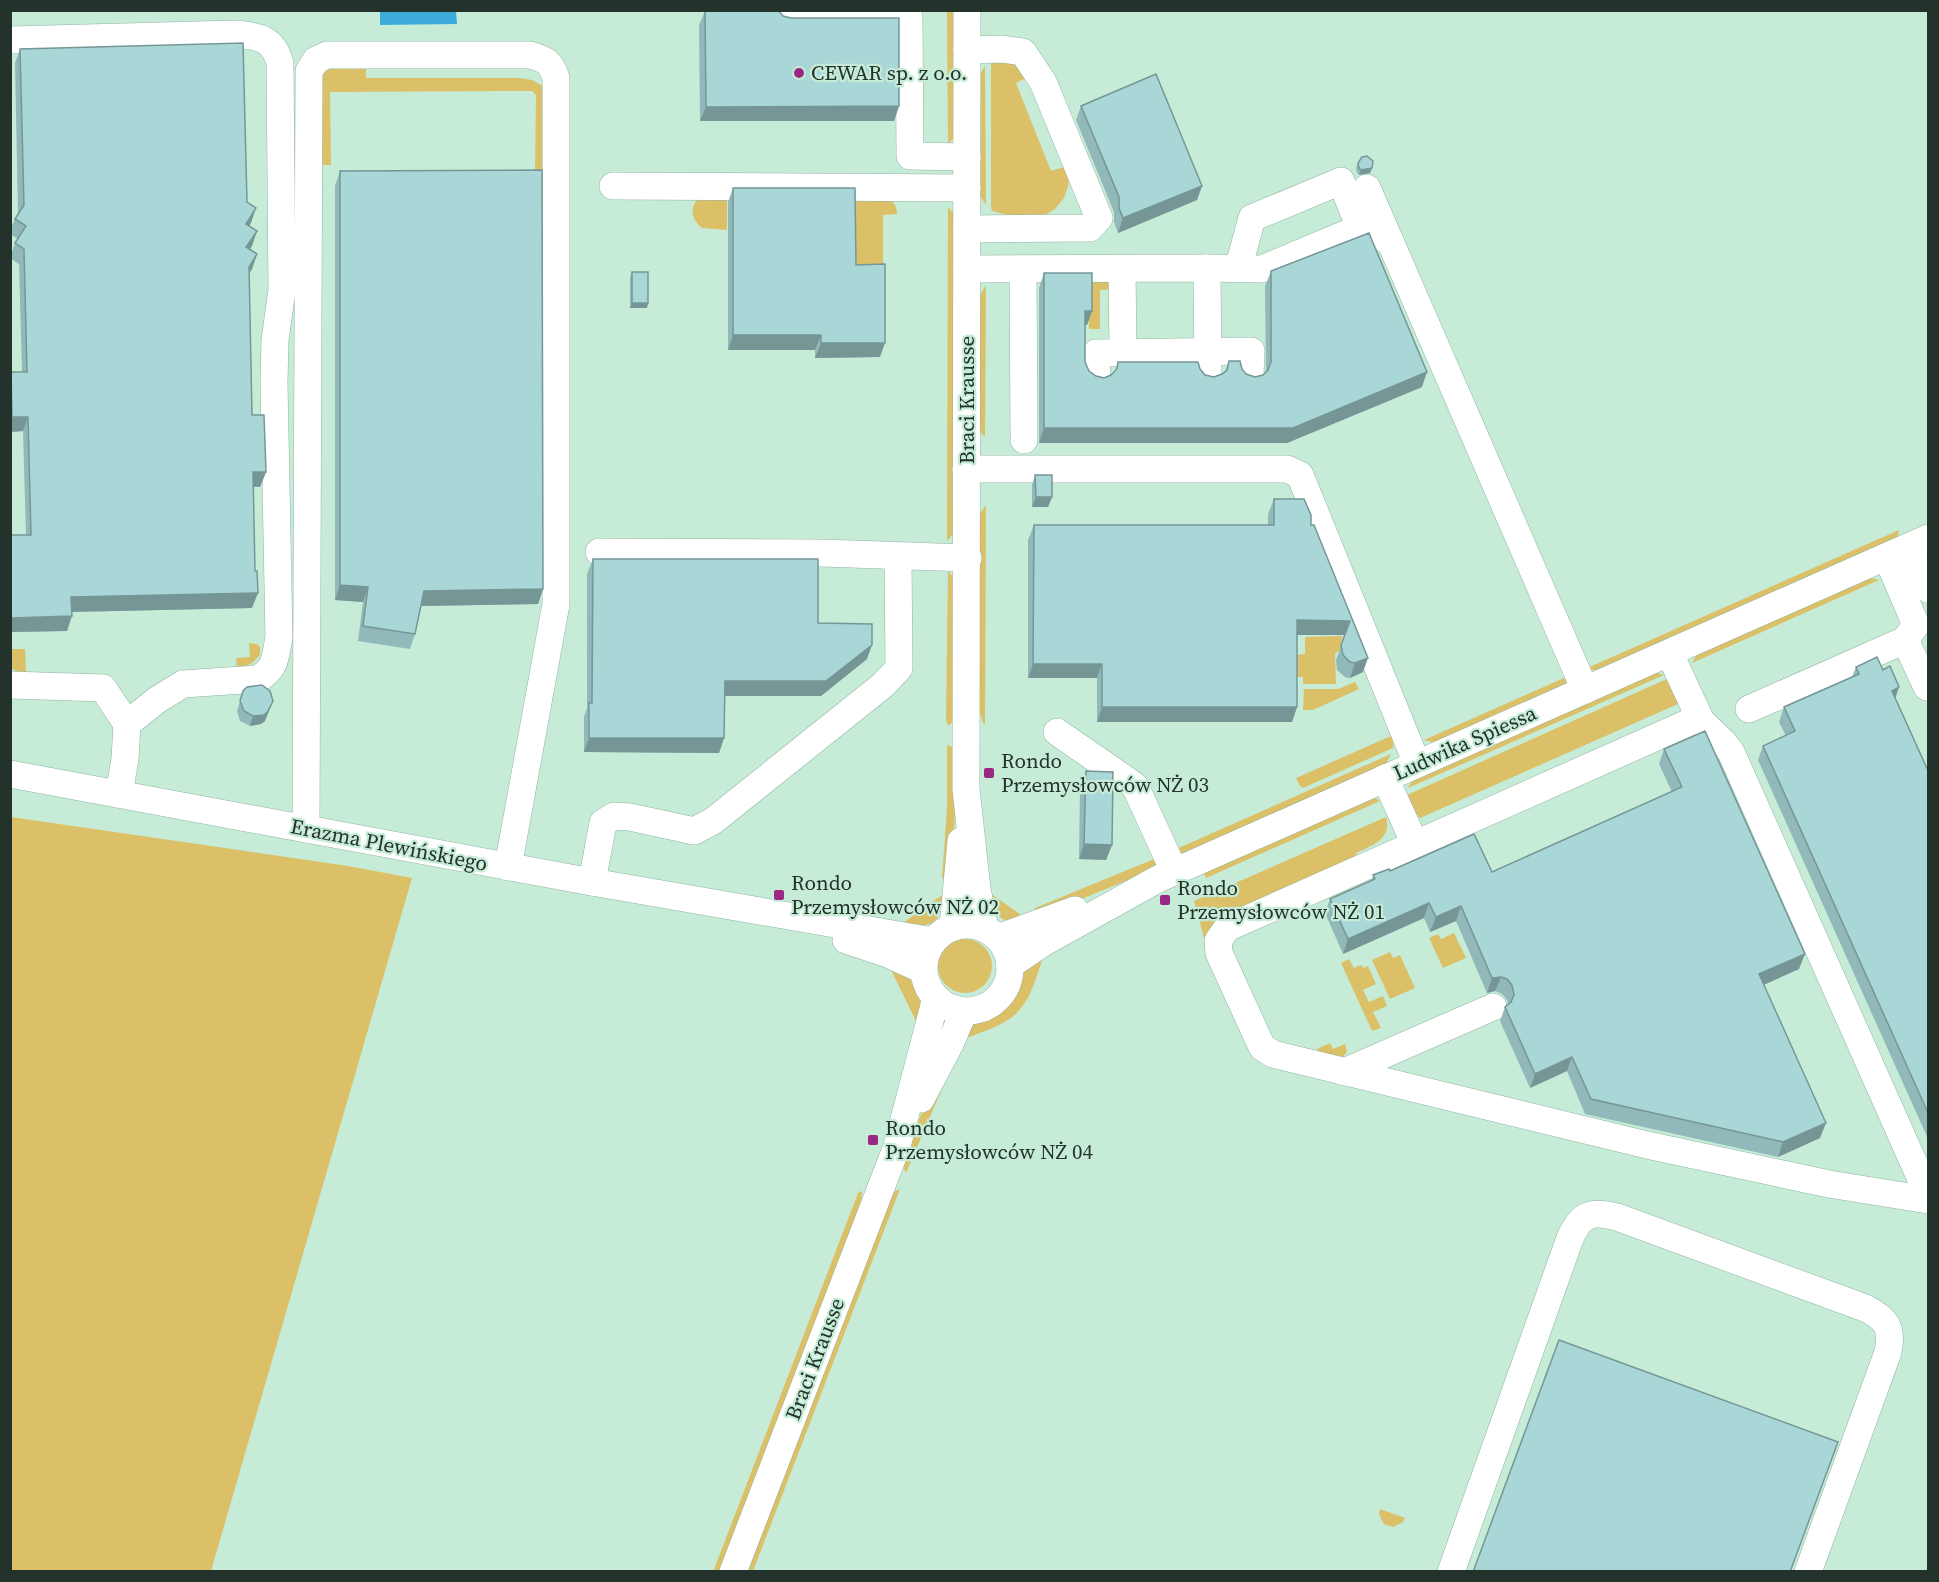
<svg xmlns="http://www.w3.org/2000/svg" width="1939" height="1582" font-family="'Source Serif 4',serif">
<rect width="100%" height="100%" fill="#c6ecd8"/>
<g fill="#dbc068">
<path d="M947,11H956L953,139L948,144Z"/>
<path d="M997,59L1019,65L1028,77L1016,83L1051,171L1064,167L1069,179L1068,186L1064,198L1055,209L1045,215H1008L992,211L991,207V62Z"/>
<path d="M985,65L986,205L979,194L980,75Z"/>
<path d="M331,67L366,68V78H520L532,80L543,86L545,173L535,172L536,95L532,91L330,92L331,165H323L318,136V83L323,74Z"/>
<path d="M706,194L878,195C889,197 897,202 897,214L883,215V272H852V197H727V230L702,228C688,216 690,201 706,194Z"/>
<path d="M948,207L954,214L955,532L947,541Z"/>
<path d="M1040,276L1107,278L1116,289L1100,290V329H1089L1088,288L1040,289Z"/>
<path d="M986,285L985,437L977,428L978,299Z"/>
<path d="M986,505L985,724L983,723L977,703V518Z"/>
<path d="M1899,530L1897,540L1601,671L1585,669Z"/>
<path d="M948,571L954,578V721L948,726L946,720Z"/>
<path d="M1870,578L1879,580L1692,663L1698,652Z"/>
<path d="M1342,636L1341,649L1335,654L1336,684H1303V677H1297L1296,655L1305,654V637Z"/>
<path d="M249,643L257,644L260,647V655L252,663L237,670L236,658L250,657Z"/>
<path d="M11,649H25L26,673L21,674L11,668Z"/>
<path d="M1655,672L1664,675L1408,788L1412,781Z"/>
<path d="M1573,674L1565,687L1441,741L1432,742L1424,740Z"/>
<path d="M1669,678L1678,695V704L1420,818L1415,813L1407,795Z"/>
<path d="M1355,682L1359,689L1313,710H1303L1304,689H1338Z"/>
<path d="M1393,735V748L1303,788L1300,786L1296,778Z"/>
<path d="M947,745L953,747L956,790L954,831L945,881L942,877L947,809Z"/>
<path d="M1391,754L1385,765L1182,854L1174,850Z"/>
<path d="M1366,798H1375L1380,801L1206,878L1204,874L1214,866Z"/>
<path d="M11,817L348,866L412,878L211,1571H11Z"/>
<path d="M1386,817C1392,839 1373,845 1356,853L1358,858L1207,949L1194,901Z"/>
<path d="M1159,857L1156,866L1145,873L1035,918L1034,914L1035,908Z"/>
<path d="M945,893C939,924 934,929 903,923Z"/>
<path d="M990,893L1021,915L1023,921C999,925 996,914 990,893Z"/>
<path d="M1454,933L1466,958L1443,968L1429,938L1438,934L1441,939Z"/>
<circle cx="965" cy="966" r="27"/>
<path d="M1390,952L1393,958L1400,955L1415,988L1390,999L1372,960Z"/>
<path d="M1349,959L1354,968L1361,965L1363,968L1368,966L1376,984L1363,990L1369,1002L1383,996L1387,1006L1373,1012L1381,1028L1372,1031L1341,963Z"/>
<path d="M1042,960C1025,1017 1016,1020 961,1040L968,1026C1011,1009 1008,1005 1026,965Z"/>
<path d="M890,968L907,974C920,997 924,1000 918,1025Z"/>
<path d="M1330,1043L1333,1049L1345,1044L1347,1052L1341,1059L1320,1053L1317,1049Z"/>
<path d="M956,1056L906,1173L902,1165L926,1101Z"/>
<path d="M900,1189L753,1571L744,1572L891,1193Z"/>
<path d="M861,1191L862,1192L861,1206L722,1571L713,1572L858,1193Z"/>
<path d="M1380,1509L1405,1518L1403,1522L1393,1527L1384,1524L1379,1514Z"/>
</g>
<path fill="#3cabdc" d="M380,11H456L457,24L380,25Z"/>
<g fill="none" stroke-linecap="round" stroke-linejoin="round">
<defs>
<g id="minor">
<path d="M967,10L966,789L977,889L985,929"/>
<path d="M786,17H909L910,156L967,157"/>
<path d="M10,40L236,34C260,37 273,38 280,63L282,290L275,340L274,383L279,637C275,657 277,667 258,679L183,684L157,700L127,724"/>
<path d="M967,50L1002,49L1023,52L1043,82L1099,218L1090,228L967,229"/>
<path d="M613,186L967,188"/>
<path d="M1367,188L1390,241"/>
<path d="M1360,228L1390,241L1585,690"/>
<path d="M1207,268L1262,269L1360,228L1341,181L1252,218L1238,269"/>
<path d="M967,269L1207,268L1208,376"/>
<path d="M1023,269L1024,440"/>
<path d="M1122,269L1123,352"/>
<path d="M1097,377L1096,353L1251,351L1250,376"/>
<path d="M966,469H1287L1300,475L1417,764"/>
<path d="M1909,547L1928,589"/>
<path d="M599,552L822,553L968,558"/>
<path d="M1905,640L1927,687"/>
<path d="M1670,654L1701,721L1723,742L1731,752L1928,1195"/>
<path d="M10,685L103,688L127,724L125,759L119,794"/>
<path d="M1749,709L1905,640L1916,625L1887,557"/>
<path d="M1699,718L1227,928L1218,941L1219,953L1262,1047L1273,1054L1647,1145L1829,1184L1928,1200"/>
<path d="M1057,732L1135,786L1174,871"/>
<path d="M10,774L592,882L933,941"/>
<path d="M1385,778L1415,844"/>
<path d="M306,829L309,71L316,60L327,55H530C545,59 551,62 556,78V604L508,867"/>
<path d="M592,882L603,823L614,816L630,817L694,831L713,821L883,685L899,668L898,557"/>
<circle cx="967" cy="968" r="43"/>
<path d="M953,927L961,841"/>
<path d="M998,938L1075,910"/>
<path d="M846,940L888,954L923,970"/>
<path d="M1010,965L1041,944L1158,879L1928,538"/>
<path d="M1344,1072L1493,1007"/>
<path d="M921,1099L950,1044L964,1011"/>
<path d="M733,1572L897,1146L936,998"/>
<path d="M1451,1572L1569,1241C1580,1214 1590,1210 1617,1217L1865,1308C1887,1319 1893,1328 1888,1352L1808,1572"/>
</g>
</defs>
<use href="#minor" stroke="#90b4a1" stroke-width="28"/>
<use href="#minor" stroke="#fff" stroke-width="27"/>
</g>
<g fill="#91b9b9">
<path d="M705,11L783,16L899,106L894,121H700L699,25Z"/>
<path d="M20,49L256,208L249,226L252,246L250,249L257,254L252,269L249,274L252,415L266,472L260,487H254L252,608L72,612L67,631L10,632V536L26,535L23,431L10,432V373L22,372L19,264L10,258L15,243L18,239L10,234V230L15,219L18,213L15,63Z"/>
<path d="M1081,106L1202,186L1197,200L1118,233L1114,222V212L1076,120Z"/>
<path d="M1358,163L1372,168L1370,173L1359,175L1357,173L1356,168Z"/>
<path d="M340,171L543,589L538,604L421,606L415,634L410,649L358,641L363,602L335,600V186Z"/>
<path d="M733,188L856,265L880,357L815,358V350H728V202Z"/>
<path d="M1271,271L1422,387L1287,443H1039V288L1044,273L1092,311L1087,325H1085V362L1089,371L1096,376L1104,378L1111,375L1115,371L1118,362L1200,369L1205,375L1214,377L1222,374L1226,370L1229,361L1242,369L1246,374L1255,377L1263,375L1266,373L1265,286Z"/>
<path d="M632,272L648,303L647,308H630V277Z"/>
<path d="M1035,475L1052,497L1048,507H1032V485Z"/>
<path d="M1274,499L1311,525L1363,672L1350,678L1345,677L1337,670L1336,660L1345,635H1297V707L1292,722H1097V678H1028V540L1034,525H1268V514Z"/>
<path d="M593,559L818,623L867,659L821,696H725L724,738L719,753L584,752V717L587,708V574Z"/>
<path d="M1856,667L1883,670L1899,687L1895,698L1929,773V1141L1758,760L1763,746L1786,736L1779,722L1784,707L1852,677Z"/>
<path d="M243,691L265,721L261,724L250,726L240,721L237,711Z"/>
<path d="M1664,749L1799,969L1764,985L1820,1138L1778,1157L1585,1114L1567,1071L1530,1088L1500,1021L1505,1007L1508,1004L1507,1000L1502,994L1495,991L1487,993L1456,921L1430,932L1424,918L1343,954L1325,913L1330,899L1372,880L1373,875L1390,871L1492,872L1672,792L1659,764Z"/>
<path d="M1086,771L1112,845L1106,860L1079,859L1080,786Z"/>
</g>
<g fill="#769696">
<path d="M899,106L894,121H700L706,107Z"/>
<path d="M1372,168L1370,173L1359,175L1361,170Z"/>
<path d="M1202,186L1197,200L1118,233L1123,218Z"/>
<path d="M256,208L251,223L241,238L246,224Z"/>
<path d="M257,231L252,246L241,261L246,247Z"/>
<path d="M257,254L252,269L243,282L249,267Z"/>
<path d="M632,303H648L647,308H630Z"/>
<path d="M1085,311H1092L1087,325H1080Z"/>
<path d="M733,335H821L815,350H728Z"/>
<path d="M821,343H885L880,357L815,358Z"/>
<path d="M1427,372L1422,387L1287,443H1039L1044,428Z"/>
<path d="M12,417H28L23,431L10,432V421Z"/>
<path d="M253,472H266L260,487L248,486Z"/>
<path d="M1036,497H1052L1048,507H1032Z"/>
<path d="M340,585L368,587L363,602L335,600Z"/>
<path d="M543,589L538,604L419,606L424,591Z"/>
<path d="M258,593L252,608L66,612L71,597Z"/>
<path d="M72,616L67,631L10,632L11,618Z"/>
<path d="M1297,620L1350,621L1345,635H1292Z"/>
<path d="M872,645L867,659L821,696H719L725,681Z"/>
<path d="M1368,658L1363,672L1350,678L1355,663Z"/>
<path d="M1033,664H1102L1097,678H1028Z"/>
<path d="M1899,687L1894,702L1892,691Z"/>
<path d="M273,701L265,721L261,724L250,726L253,716Z"/>
<path d="M1102,707H1297L1292,722H1097Z"/>
<path d="M589,738H724L719,753L584,752Z"/>
<path d="M1084,844L1112,845L1106,860L1079,859Z"/>
<path d="M1429,903L1424,918L1343,954L1348,939Z"/>
<path d="M1461,906L1456,921L1430,932L1436,917Z"/>
<path d="M1805,954L1799,969L1754,989L1759,974Z"/>
<path d="M1501,977L1495,991L1487,993L1492,978Z"/>
<path d="M1572,1057L1567,1071L1530,1088L1535,1074Z"/>
<path d="M1826,1123L1820,1138L1778,1157L1783,1142Z"/>
</g>
<g fill="#a9d7d7" stroke="#769696" stroke-width="1.5">
<path d="M778,10L783,16L791,18H899V106L706,107L705,11Z"/>
<path d="M243,43L247,202L256,208L246,224L257,231L246,247L257,254L249,267L252,415H264L266,472H253L255,571H257L258,593L71,597L72,616L11,618V535H31L28,417H12L11,372H27L24,249L15,243L26,226L15,219L24,205L20,49Z"/>
<path d="M1156,74L1202,186L1123,218L1119,208V197L1081,106Z"/>
<path d="M1367,156L1373,161L1372,168L1361,170L1359,168L1358,163L1362,157Z"/>
<path d="M542,170L543,589L424,591L415,634L363,626L368,587L340,585V171Z"/>
<path d="M733,188H855L856,265L885,264V343H821V335H733Z"/>
<path d="M1369,233L1427,372L1293,428H1044V273H1092V311H1085V362L1089,371L1096,376L1104,378L1111,375L1117,369L1118,362H1198L1200,369L1205,375L1214,377L1222,374L1227,370L1229,361H1240L1242,369L1246,374L1255,377L1263,375L1268,370L1271,362V271Z"/>
<rect x="632" y="272" width="16" height="31"/>
<path d="M1035,475H1052V497H1036Z"/>
<path d="M1274,499H1304L1311,515V525H1314L1368,658L1355,663L1350,662L1343,655L1341,645L1350,621L1297,620V707H1102V664H1033L1034,525H1274Z"/>
<path d="M593,559H818V623L872,624V645L826,681H725L724,738H589V703H592Z"/>
<path d="M1877,657L1883,670L1890,666L1899,687L1892,691L1929,773V1115L1763,746L1795,731L1784,707L1859,674L1856,667Z"/>
<path d="M262,685L270,691L273,701L268,711L264,715L253,716L244,711L240,701L243,691L247,687Z"/>
<path d="M1705,731L1805,954L1759,974L1826,1123L1783,1142L1591,1099L1572,1057L1535,1074L1505,1007L1511,1002L1514,995L1512,985L1507,979L1501,977L1492,978L1461,906L1436,917L1429,903L1348,939L1330,899L1375,879L1373,875L1389,869L1390,871L1474,834L1492,872L1682,787L1664,749Z"/>
<path d="M1086,771L1113,772L1112,845L1084,844Z"/>
<path d="M1559,1340L1838,1442L1790,1572H1473Z"/>
</g>
<g fill="#992885" stroke="#c6ecd8" stroke-width="2">
<circle cx="799" cy="73" r="6"/>
<rect x="983" y="767" width="12" height="12" rx="3"/>
<rect x="773" y="889" width="12" height="12" rx="3"/>
<rect x="1159" y="894" width="12" height="12" rx="3"/>
<rect x="867" y="1134" width="12" height="12" rx="3"/>
</g>
<g text-anchor="middle" stroke-width="4.5" stroke-linejoin="round" paint-order="stroke">
<g font-size="21" fill="#23322a" stroke="#c6ecd8" text-anchor="start">
<text x="811" y="80">CEWAR sp. z o.o.</text>
<text x="1001" y="768">Rondo<tspan x="1001" dy="24">Przemysłowców NŻ 03</tspan></text>
<text x="791" y="890">Rondo<tspan x="791" dy="24">Przemysłowców NŻ 02</tspan></text>
<text x="1177" y="895">Rondo<tspan x="1177" dy="24">Przemysłowców NŻ 01</tspan></text>
<text x="885" y="1135">Rondo<tspan x="885" dy="24">Przemysłowców NŻ 04</tspan></text>
</g>
<g font-size="21" fill="#23322a" stroke="#c6ecd8">
<text transform="translate(967 400) rotate(-90)" y="7">Braci Krausse</text>
<text transform="translate(1465 743) rotate(-24)" y="7">Ludwika Spiessa</text>
<text transform="translate(389 845) rotate(11)" y="7">Erazma Plewińskiego</text>
<text transform="translate(815 1359) rotate(-69)" y="7">Braci Krausse</text>
</g>
</g>
<rect width="1939" height="1582" fill="none" stroke="#23322a" stroke-width="24"/>
</svg>
